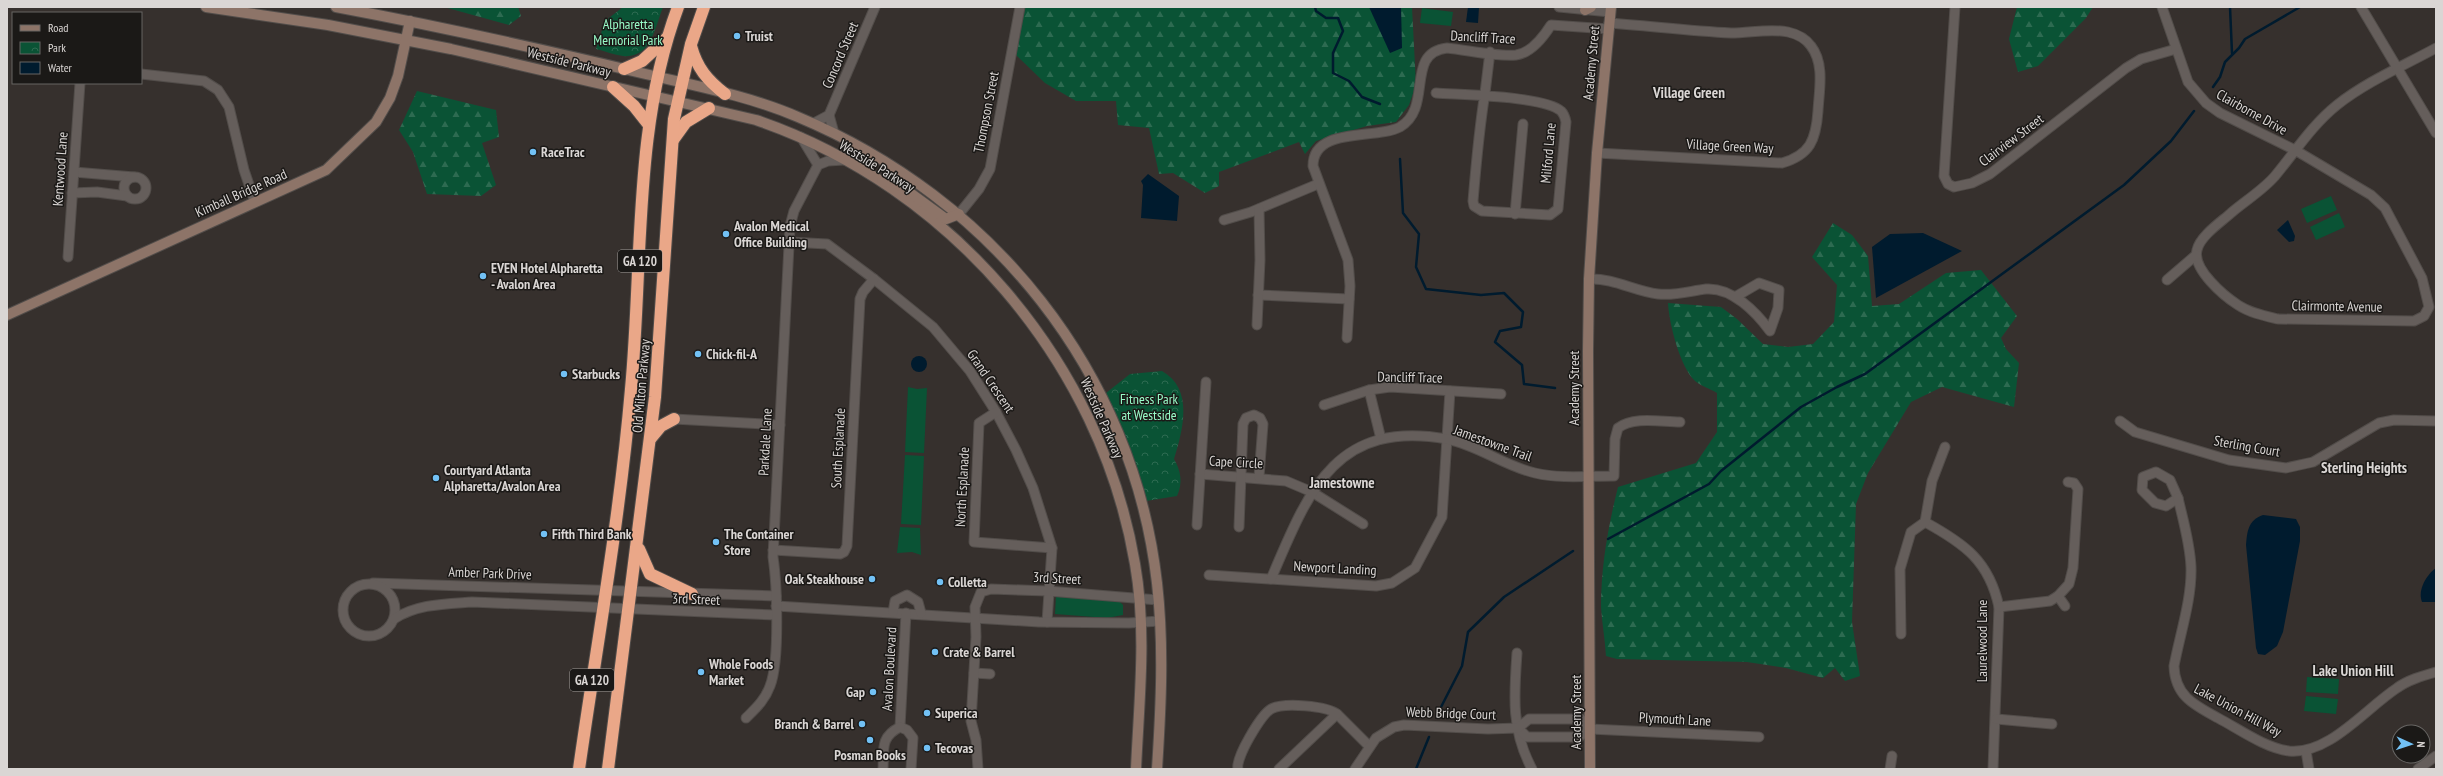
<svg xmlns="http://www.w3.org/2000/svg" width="2443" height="776" font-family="'PT Sans Narrow',sans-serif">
<defs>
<pattern id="forest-firs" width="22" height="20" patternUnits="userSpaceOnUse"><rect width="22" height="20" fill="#0a5335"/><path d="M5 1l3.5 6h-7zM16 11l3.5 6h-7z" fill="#2d6b51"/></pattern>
<pattern id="park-crowns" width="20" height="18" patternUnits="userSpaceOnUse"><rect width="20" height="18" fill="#0a5335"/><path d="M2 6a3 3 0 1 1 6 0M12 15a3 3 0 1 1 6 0" fill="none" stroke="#2d6b51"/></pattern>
</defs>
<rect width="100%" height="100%" fill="#36302d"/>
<g fill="#0a5335">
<path d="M1422,8L1453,12L1451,26L1420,23Z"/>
<path d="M2331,196L2337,210L2307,223L2301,209Z"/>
<path d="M2339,213L2345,227L2316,240L2310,227Z"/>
<path d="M908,387L917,389L927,388L924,453L905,452Z"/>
<path d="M905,455L924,456L921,525L901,524Z"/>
<path d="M900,527L920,528L921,555L912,552L897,553Z"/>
<path d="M1056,596L1119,601L1123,605V615L1107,618L1055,614Z"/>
<path d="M2307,677L2339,679L2338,694L2306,692Z"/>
<path d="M2306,696L2338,699L2336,714L2304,711Z"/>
</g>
<g fill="url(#forest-firs)">
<path d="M444,7H518L521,16L509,25Z"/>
<path d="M1025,7H1412L1416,85L1409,105L1396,122L1367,126L1316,141L1305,154L1299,142L1219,172V186L1205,193L1173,173L1159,174L1149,128L1118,125L1116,101H1076L1045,83L1016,55Z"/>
<path d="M2017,7H2093L2086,18L2038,66L2018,72L2009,39Z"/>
<path d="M417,91L496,110L499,137L482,143L496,185L481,196L427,194L413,152L399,130Z"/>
<path d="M1833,223L1852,235L1868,256L1872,306L1899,304L1946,273L1981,270L2017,316L2001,338L2006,349L2019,363L2014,407L1942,387L1911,402L1868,473L1856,504L1852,622L1860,676L1845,681L1835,668L1823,678L1786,668L1747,662L1617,659L1606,656C1605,640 1602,623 1601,607C1601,566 1608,527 1618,487L1696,463L1717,432V393C1711,389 1701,386 1695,381C1680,367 1669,323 1668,303L1721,307L1737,319L1763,344L1788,347L1813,344L1834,322L1837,285L1812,257Z"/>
</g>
<g fill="url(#park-crowns)">
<path d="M623,7H663C655,27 651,59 623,56C614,55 605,51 596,49L605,21Z"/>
<path d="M1162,371C1194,389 1183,430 1174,459C1181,471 1183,483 1177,496L1146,501L1128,447L1106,393L1130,374Z"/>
</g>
<g fill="#001b2e">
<path d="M1369,7H1401L1402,48L1390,53Z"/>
<path d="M1468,7H1479L1478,23L1466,22Z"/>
<path d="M1148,174L1179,196L1177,221L1141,218L1143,185L1141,181Z"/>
<path d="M2288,220L2295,236L2294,241L2289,242L2277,230Z"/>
<path d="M1923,233L1962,251L1876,298L1872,247L1890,234Z"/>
<circle cx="919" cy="364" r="8"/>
<path d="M2263,515L2296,519L2300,527V541L2283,632L2277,646L2265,655L2258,654L2256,648L2246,545C2247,532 2248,520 2263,515Z"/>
<path d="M2436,568V602H2422C2417,590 2427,574 2436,568Z"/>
</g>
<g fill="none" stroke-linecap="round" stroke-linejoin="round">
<g stroke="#001b2e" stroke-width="2.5">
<path d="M1315,7L1316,11L1326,18H1338L1343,31L1333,53V73L1349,81L1362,97L1380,104"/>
<path d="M2230,7L2232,53"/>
<path d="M2213,87L2220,77L2225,62L2239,48L2245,39L2300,7"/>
<path d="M1400,159L1403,213L1419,234L1416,267L1426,289L1481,295L1504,293L1523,312L1521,327L1500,331L1495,342L1522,365L1524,384L1555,388"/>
<path d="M1608,539L1709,484L1721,471L1801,407L1837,387L1865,374L2124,185L2171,141L2194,111"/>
<path d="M1439,711L1462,666L1468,632L1504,597L1573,551"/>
<path d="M1416,769L1429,737"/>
</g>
<defs>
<g id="street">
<path d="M1559,7L1610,12"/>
<path d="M1955,7L1944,176L1948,184L1954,187L1972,183L1990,174L2126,68L2141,59L2176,49"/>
<path d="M2162,7L2188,82L2206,103L2220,113L2295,150L2371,195L2385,208L2422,278L2429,307L2424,316L2414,321L2278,319C2265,316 2250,313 2238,305C2224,296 2192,269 2197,250C2200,236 2221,222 2231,213C2245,201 2263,190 2275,176C2295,152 2312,125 2337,105C2366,82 2403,66 2436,48"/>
<path d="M2361,7L2436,133"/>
<path d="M141,74L204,81L218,90L229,107L244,170L255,202"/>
<path d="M1436,93C1462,95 1544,96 1561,111C1564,114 1565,117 1566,122L1558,209L1550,215L1482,211L1474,206L1473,201C1476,165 1479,129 1485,93L1490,52"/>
<path d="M829,115L834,133"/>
<path d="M814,123L829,115L875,7"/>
<path d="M801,137L818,165"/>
<path d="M1597,153L1782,163C1810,155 1816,140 1818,111C1819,91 1825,64 1811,46C1806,39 1797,34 1788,32C1770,28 1750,33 1731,33C1690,31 1650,26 1609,23"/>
<path d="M74,172L134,177"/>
<circle cx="135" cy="188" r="11"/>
<path d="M72,193L97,192L127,196"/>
<path d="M959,214L979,189L990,169L1020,7"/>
<path d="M1515,214L1523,124"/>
<path d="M1224,220L1251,212L1318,184"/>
<path d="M790,242L827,244L874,279L933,327L970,371L996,412L1016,450L1033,488L1052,548L1047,622"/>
<path d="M68,257L80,83"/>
<path d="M1589,279C1614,278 1634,291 1658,294C1675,296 1690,291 1706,289C1732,287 1756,312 1770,331L1778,308L1779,290L1759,283L1735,297"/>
<path d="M2167,280L2196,255"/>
<path d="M1258,295L1349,299"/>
<path d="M1257,325L1260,260L1259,209"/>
<path d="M1347,338L1350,286L1348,260L1313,166C1313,126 1376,140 1400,127C1434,107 1404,53 1447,48C1467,50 1497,57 1516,55C1531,53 1544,36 1551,25L1609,29"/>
<path d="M1369,390L1381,439"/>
<path d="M1324,405L1369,390L1390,387L1501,394"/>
<path d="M996,412L979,423L974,542L1052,548"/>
<path d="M674,419L780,425"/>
<path d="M2120,421L2135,432L2229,460L2286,468L2313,462L2379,423L2394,420L2436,421"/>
<path d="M2156,472L2170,480L2178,498L2166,506L2155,503L2142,490L2143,477Z"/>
<path d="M1200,474L1286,481L1312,492L1363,524"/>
<path d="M2178,498C2183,520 2190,543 2191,567C2192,599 2180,634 2174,666C2175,696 2194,705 2218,718C2239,729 2265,748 2289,751C2329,755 2365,709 2397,688C2408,680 2422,676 2436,672"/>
<path d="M1925,522C1965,544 1989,561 1999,607L1993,769"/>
<path d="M1197,525L1206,382"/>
<path d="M1239,527L1243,424L1246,418L1254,415L1260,418L1263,424L1259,477"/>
<path d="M773,550L840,554L844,552L847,546L860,299L863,292L874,279"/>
<path d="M1209,575L1376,586L1392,583L1415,568L1442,517L1450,391"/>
<path d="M1271,579C1308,492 1335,419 1447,439C1478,445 1504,466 1535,473C1560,479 1588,476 1614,476L1615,439L1618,428C1634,416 1661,422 1680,422"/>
<path d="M373,583L776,596"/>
<circle cx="369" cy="610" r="26"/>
<path d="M2058,596L2065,606"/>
<path d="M776,606L1039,622L1129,623L1160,621"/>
<path d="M1999,607L2050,601L2058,596L2069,584L2073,568L2078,489L2074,483L2068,482"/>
<path d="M893,612L895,601L907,595L918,602L921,613"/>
<path d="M394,619C417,604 445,604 472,602L776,615"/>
<path d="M1901,634L1900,569L1911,532L1925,522L1932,481L1945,447"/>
<path d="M1517,653C1514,695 1511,730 1532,769"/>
<path d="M974,673L990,674"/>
<path d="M1337,714L1369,746"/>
<path d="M746,718C756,708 765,700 770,686C780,661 777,584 773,557L790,226L794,211L818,165L828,161L844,160"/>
<path d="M1996,719L2052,724"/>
<path d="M900,727L906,613"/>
<path d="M900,727L907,730L913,738L911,769"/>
<path d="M1518,728L1527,737H1579L1590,729"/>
<path d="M1590,729L1759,737"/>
<path d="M2306,751L2309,769"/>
<path d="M883,769C884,749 880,737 900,727"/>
<path d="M978,769L976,740L971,721L976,637L975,607L981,592L991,589L1048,591L1158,600"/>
<path d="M1238,769C1235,758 1261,715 1271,709C1284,702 1327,706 1337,714L1279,769"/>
<path d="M1355,769L1376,738L1394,727L1404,725L1488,729L1518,728L1529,719H1581L1590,729"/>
<path d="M1890,769L1892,756"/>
<path d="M2418,769L2436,756"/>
</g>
<g id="secondary">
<path d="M206,7L328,25L451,49L756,120C950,186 1101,362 1135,564C1147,632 1139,701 1136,769"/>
<path d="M336,7C437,26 537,48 637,72C691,85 747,95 798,117C992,198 1133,372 1157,583C1164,645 1161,707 1157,769"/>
<path d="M1585,10L1591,7"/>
<path d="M882,181L898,184L946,219L959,214"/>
<path d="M7,315L326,170L376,122L390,98L398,76L410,21"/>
<path d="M1590,769L1588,351L1589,279L1597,153L1611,7"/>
</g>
<g id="highway">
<path d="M691,46C697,68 707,80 725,94"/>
<path d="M624,69L642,61L667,38"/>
<path d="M613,87L634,106L649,125"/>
<path d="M673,140L686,122L709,108"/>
<path d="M651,438L661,426L674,419"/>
<path d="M639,549L650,574L692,594"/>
<path d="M579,769C597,643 620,517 631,389C643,263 633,127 678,7"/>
<path d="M608,769L655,397L674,119L691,44L704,7"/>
</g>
</defs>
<use href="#street" stroke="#524d4a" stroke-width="11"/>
<use href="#secondary" stroke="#524d4a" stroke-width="12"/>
<use href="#highway" stroke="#524d4a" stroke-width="14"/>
<use href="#street" stroke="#655e5b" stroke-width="9"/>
<use href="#secondary" stroke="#8d7468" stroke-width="10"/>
<use href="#highway" stroke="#eaa788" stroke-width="12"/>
</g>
<g fill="#72c1f5" stroke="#1b1917" stroke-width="1.5">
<circle cx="737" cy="36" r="4"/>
<circle cx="533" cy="152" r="4"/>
<circle cx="726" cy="234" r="4"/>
<circle cx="483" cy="276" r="4"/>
<circle cx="698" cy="354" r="4"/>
<circle cx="564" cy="374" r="4"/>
<circle cx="436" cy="478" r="4"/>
<circle cx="544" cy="534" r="4"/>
<circle cx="716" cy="542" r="4"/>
<circle cx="872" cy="579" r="4"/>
<circle cx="940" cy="582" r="4"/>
<circle cx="935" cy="652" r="4"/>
<circle cx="701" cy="672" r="4"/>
<circle cx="873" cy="692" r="4"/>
<circle cx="927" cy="713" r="4"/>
<circle cx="862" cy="724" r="4"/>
<circle cx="870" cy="740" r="4"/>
<circle cx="927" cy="748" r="4"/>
</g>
<g text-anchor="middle" stroke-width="3" stroke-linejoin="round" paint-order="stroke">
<g fill="#1b1917" stroke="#a19d9b" stroke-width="1">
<rect x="618" y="250" width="44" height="22" rx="3"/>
<rect x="570" y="669" width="44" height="22" rx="3"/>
</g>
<g font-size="13" font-weight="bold" fill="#dad6d4">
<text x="640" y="266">GA 120</text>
<text x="592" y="685">GA 120</text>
</g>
<g font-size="14" fill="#98fbc8" stroke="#1b1917">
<text x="628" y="29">Alpharetta<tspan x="628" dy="16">Memorial Park</tspan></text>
<text x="1149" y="404">Fitness Park<tspan x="1149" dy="16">at Westside</tspan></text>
</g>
<g font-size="14" font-weight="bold" fill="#dad6d4" stroke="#1b1917" text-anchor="start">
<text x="745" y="41">Truist</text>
<text x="541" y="157">RaceTrac</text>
<text x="734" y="231">Avalon Medical<tspan x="734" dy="16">Office Building</tspan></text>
<text x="491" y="273">EVEN Hotel Alpharetta<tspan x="491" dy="16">- Avalon Area</tspan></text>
<text x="706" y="359">Chick-fil-A</text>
<text x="572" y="379">Starbucks</text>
<text x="444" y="475">Courtyard Atlanta<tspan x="444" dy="16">Alpharetta/Avalon Area</tspan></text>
<text x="552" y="539">Fifth Third Bank</text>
<text x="724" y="539">The Container<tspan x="724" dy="16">Store</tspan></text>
<text x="864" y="584" text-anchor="end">Oak Steakhouse</text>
<text x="948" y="587">Colletta</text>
<text x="943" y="657">Crate &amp; Barrel</text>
<text x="709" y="669">Whole Foods<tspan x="709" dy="16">Market</tspan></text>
<text x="865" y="697" text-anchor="end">Gap</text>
<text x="935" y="718">Superica</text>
<text x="854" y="729" text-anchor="end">Branch &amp; Barrel</text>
<text x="935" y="753">Tecovas</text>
<text x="870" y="760" text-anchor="middle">Posman Books</text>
</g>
<g font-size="14" fill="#dad6d4" stroke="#1b1917">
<text transform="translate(1483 37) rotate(3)" y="5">Dancliff Trace</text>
<text transform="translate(840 55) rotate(-67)" y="5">Concord Street</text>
<text transform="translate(569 62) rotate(14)" y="5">Westside Parkway</text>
<text transform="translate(1591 63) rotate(-85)" y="5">Academy Street</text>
<text transform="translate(986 112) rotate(-79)" y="5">Thompson Street</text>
<text transform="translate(2252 112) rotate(29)" y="5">Clairborne Drive</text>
<text transform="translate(2011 140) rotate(-37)" y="5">Clairview Street</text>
<text transform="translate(1730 146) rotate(3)" y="5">Village Green Way</text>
<text transform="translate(1548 153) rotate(-85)" y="5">Milford Lane</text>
<text transform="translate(877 166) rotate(32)" y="5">Westside Parkway</text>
<text transform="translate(60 169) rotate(-86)" y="5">Kentwood Lane</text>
<text transform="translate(241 193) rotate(-24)" y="5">Kimball Bridge Road</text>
<text transform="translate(2337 306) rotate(1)" y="5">Clairmonte Avenue</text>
<text transform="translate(1410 377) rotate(1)" y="5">Dancliff Trace</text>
<text transform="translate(991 381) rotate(56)" y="5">Grand Crescent</text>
<text transform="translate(641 386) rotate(-85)" y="5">Old Milton Parkway</text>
<text transform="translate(1574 388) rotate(-90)" y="5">Academy Street</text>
<text transform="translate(1102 418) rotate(66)" y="5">Westside Parkway</text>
<text transform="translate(765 442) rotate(-87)" y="5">Parkdale Lane</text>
<text transform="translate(1493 443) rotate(20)" y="5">Jamestowne Trail</text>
<text transform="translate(2247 446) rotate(10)" y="5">Sterling Court</text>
<text transform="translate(838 448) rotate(-87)" y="5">South Esplanade</text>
<text transform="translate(1236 462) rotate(3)" y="5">Cape Circle</text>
<text transform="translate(962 487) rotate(-87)" y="5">North Esplanade</text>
<text transform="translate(1335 568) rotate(3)" y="5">Newport Landing</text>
<text transform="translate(490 573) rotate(2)" y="5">Amber Park Drive</text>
<text transform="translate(1057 578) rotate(3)" y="5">3rd Street</text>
<text transform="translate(696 599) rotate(2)" y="5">3rd Street</text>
<text transform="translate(1982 641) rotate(-90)" y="5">Laurelwood Lane</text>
<text transform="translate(889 669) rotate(-87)" y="5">Avalon Boulevard</text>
<text transform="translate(2238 710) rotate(28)" y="5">Lake Union Hill Way</text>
<text transform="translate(1576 712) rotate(-90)" y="5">Academy Street</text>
<text transform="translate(1451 713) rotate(2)" y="5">Webb Bridge Court</text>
<text transform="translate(1675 719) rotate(3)" y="5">Plymouth Lane</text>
</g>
<g font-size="15" font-weight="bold" fill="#dad6d4" stroke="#1b1917">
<text x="1689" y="98">Village Green</text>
<text x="2364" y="473">Sterling Heights</text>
<text x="1342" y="488">Jamestowne</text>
<text x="2353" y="676">Lake Union Hill</text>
</g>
</g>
<rect width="2443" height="776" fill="none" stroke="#dad6d4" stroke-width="16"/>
<rect x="12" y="12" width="130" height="72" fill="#1b1917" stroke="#676563"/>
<rect x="20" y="25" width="20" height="6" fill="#8d7468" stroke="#676563"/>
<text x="48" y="32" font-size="12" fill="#dad6d4">Road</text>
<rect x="20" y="42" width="20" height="12" fill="url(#park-crowns)" stroke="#676563"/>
<text x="48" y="52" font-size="12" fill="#dad6d4">Park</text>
<rect x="20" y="62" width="20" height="12" fill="#001b2e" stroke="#676563"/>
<text x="48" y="72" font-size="12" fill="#dad6d4">Water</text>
<g transform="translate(2411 744) rotate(93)"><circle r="19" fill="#1b1917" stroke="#676563"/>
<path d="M0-3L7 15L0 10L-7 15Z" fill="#72c1f5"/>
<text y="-6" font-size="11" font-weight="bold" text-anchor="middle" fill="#dad6d4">N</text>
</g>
</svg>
